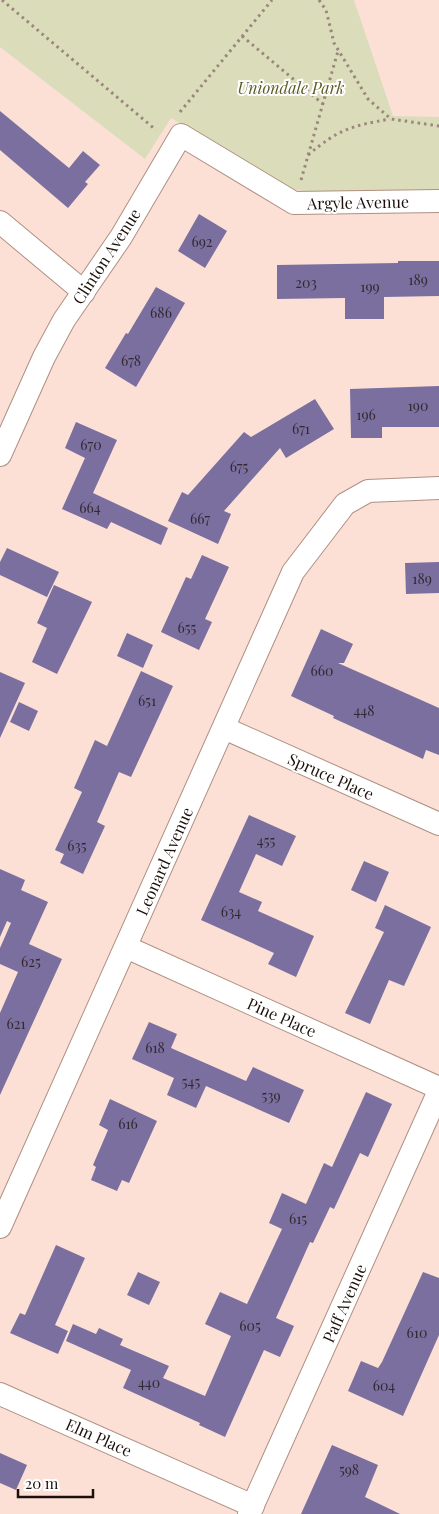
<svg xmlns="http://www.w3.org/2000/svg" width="439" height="1514" viewBox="0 0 439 1514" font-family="'Playfair Display',serif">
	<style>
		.green { fill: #dadcba }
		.building { fill: #7a6f9f }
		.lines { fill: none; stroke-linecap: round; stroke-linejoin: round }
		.street-casing { stroke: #af9083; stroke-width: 24 }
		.path { stroke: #9b867e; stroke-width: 3; stroke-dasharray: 2.5 4; stroke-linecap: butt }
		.street { stroke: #fff; stroke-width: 22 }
		.labels { text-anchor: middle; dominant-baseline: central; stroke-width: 4; stroke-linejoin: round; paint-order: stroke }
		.number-label { font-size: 14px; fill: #342831 }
		.park-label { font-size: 16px; font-style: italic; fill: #5a5c1f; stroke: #fff }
		.street-label { font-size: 16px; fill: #1c100c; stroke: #fff }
	</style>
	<rect width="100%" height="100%" fill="#fce0d5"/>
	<!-- green -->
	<polygon class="green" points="0,0 354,0 393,116 439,117 439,189 309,192 293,189 171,118 145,159 0,47"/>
	<!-- building -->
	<g class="building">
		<polygon points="0,111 69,168 83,151 100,165 85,182 88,184 68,208 0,150"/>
		<polygon points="199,214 227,231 205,268 178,251"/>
		<polygon points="398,261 439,261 439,296 384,297 384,319 345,319 345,298 277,299 277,265 398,263"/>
		<polygon points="156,287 185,303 136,387 105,368 126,333 128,334"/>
		<polygon points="439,386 439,427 382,427 382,438 351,438 350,389"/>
		<polygon points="315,399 334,429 286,458 280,448 224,511 231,514 218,544 168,521 182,492 188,495 244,432 251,437"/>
		<polygon points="76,422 117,440 93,493 168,528 161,545 111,522 107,529 62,509 85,458 65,448"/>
		<polygon points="7,548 59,572 47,597 0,575 0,562"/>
		<polygon points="202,555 229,567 205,619 212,622 199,650 161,632 186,577 191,579"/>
		<polygon points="439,562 439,593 406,594 405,563"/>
		<polygon points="54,585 92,602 57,674 32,662 47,628 37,623"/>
		<polygon points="321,629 353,644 344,663 338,663 439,708 439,755 426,750 423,759 333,718 334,716 291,696"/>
		<polygon points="127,633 153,645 143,668 117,656"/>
		<polygon points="141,671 173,686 131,777 119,772 97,822 105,826 83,874 60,863 64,854 55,850 82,792 74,788 95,740 107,746"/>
		<polygon points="0,672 25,683 0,738"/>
		<polygon points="19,702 38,711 29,731 10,722"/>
		<polygon points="249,815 296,836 282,866 256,854 239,892 262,902 258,911 314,936 296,977 268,964 274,953 201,920"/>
		<polygon points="364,861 389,872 376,902 351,890"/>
		<polygon points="0,869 25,880 21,890 48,902 29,944 62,959 0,1095 0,1013 18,972 0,964 0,948 11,923 7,921 0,937"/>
		<polygon points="385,905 431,927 404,986 389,980 370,1024 345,1013 384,932 375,928"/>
		<polygon points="149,1022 177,1034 171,1048 246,1081 253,1067 304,1090 289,1123 206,1086 196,1108 167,1095 174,1078 132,1059"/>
		<polygon points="366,1092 392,1104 368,1157 360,1153 334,1209 330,1207 313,1243 310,1242 276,1318 294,1326 280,1357 264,1350 225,1437 199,1425 200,1423 123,1388 131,1370 66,1341 73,1324 96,1334 99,1328 123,1339 120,1345 169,1366 163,1378 205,1396 231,1336 205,1324 220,1292 247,1304 282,1229 269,1223 282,1193 306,1204 324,1163 332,1167"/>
		<polygon points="110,1099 157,1121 129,1183 122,1180 117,1191 91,1180 96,1167 93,1165 108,1130 99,1125"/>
		<polygon points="56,1245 85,1258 55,1325 68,1331 58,1354 10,1333 20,1313 25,1315"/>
		<polygon points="138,1272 160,1282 149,1305 127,1295"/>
		<polygon points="423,1272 439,1278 439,1335 403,1416 348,1391 361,1361 378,1368 382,1362"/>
		<polygon points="332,1445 378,1465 365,1497 400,1514 301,1514"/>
		<polygon points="0,1453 27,1465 16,1490 0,1483"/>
	</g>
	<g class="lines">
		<!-- street casing -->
		<g class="street-casing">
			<g id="street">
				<polyline points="0,222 84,292"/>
				<polyline points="0,455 44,357 64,320 121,237 181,135 294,203 439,201"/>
				<polyline points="224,728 439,824"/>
				<polyline points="126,947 439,1088"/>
				<polyline points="0,1227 293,572 345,504 368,491 439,488"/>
				<polyline points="0,1394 253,1506"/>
				<polyline points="249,1514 439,1091"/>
			</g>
		</g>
		<!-- path -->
		<g class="path">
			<polyline points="2,0 156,130"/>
			<polyline points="319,0 326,10 334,43 368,99 391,119 439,126"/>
			<polyline points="242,36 323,104"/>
			<polyline points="180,112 272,0"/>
			<path d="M308,155C339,129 351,126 390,119"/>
			<polyline points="301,180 338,51"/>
		</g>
		<!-- street -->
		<use href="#street" class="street"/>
	</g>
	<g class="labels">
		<!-- number labels -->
		<g class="number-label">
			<text x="202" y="241">692</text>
			<text x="418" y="279">189</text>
			<text x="306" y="282">203</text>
			<text x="370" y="286">199</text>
			<text x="161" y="312">686</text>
			<text x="131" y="360">678</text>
			<text x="418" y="405">190</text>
			<text x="366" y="414">196</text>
			<text x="301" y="428">671</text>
			<text x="91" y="444">670</text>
			<text x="239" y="466">675</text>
			<text x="90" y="507">664</text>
			<text x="200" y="518">667</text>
			<text x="422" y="578">189</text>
			<text x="187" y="627">655</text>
			<text x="322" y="670">660</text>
			<text x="147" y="700">651</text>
			<text x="364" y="710">448</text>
			<text x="266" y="840">455</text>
			<text x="77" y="845">635</text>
			<text x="231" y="911">634</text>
			<text x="31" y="961">625</text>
			<text x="16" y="1023">621</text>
			<text x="155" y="1047">618</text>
			<text x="191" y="1081">545</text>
			<text x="271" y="1095">539</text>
			<text x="128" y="1123">616</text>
			<text x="298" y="1218">615</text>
			<text x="250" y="1325">605</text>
			<text x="417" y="1332">610</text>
			<text x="149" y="1382">440</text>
			<text x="384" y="1385">604</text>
			<text x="349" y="1469">598</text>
		</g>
		<!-- park labels -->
		<g class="park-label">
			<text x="291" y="87">Uniondale Park</text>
		</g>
		<!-- street labels -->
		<g class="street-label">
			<text transform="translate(358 202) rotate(-1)">Argyle Avenue</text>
			<text transform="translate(106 256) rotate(-57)">Clinton Avenue</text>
			<text transform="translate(331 776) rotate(24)">Spruce Place</text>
			<text transform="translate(164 861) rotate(-66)">Leonard Avenue</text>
			<text transform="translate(282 1017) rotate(24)">Pine Place</text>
			<text transform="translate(344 1303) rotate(-66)">Paff Avenue</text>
			<text transform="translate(99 1437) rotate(24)">Elm Place</text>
		</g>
	</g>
	<!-- scale -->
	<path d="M18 1489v8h75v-8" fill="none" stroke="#1c100c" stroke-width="2.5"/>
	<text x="25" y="1489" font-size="15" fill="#1c100c" stroke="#ffffff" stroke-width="4" paint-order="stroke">20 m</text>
</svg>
